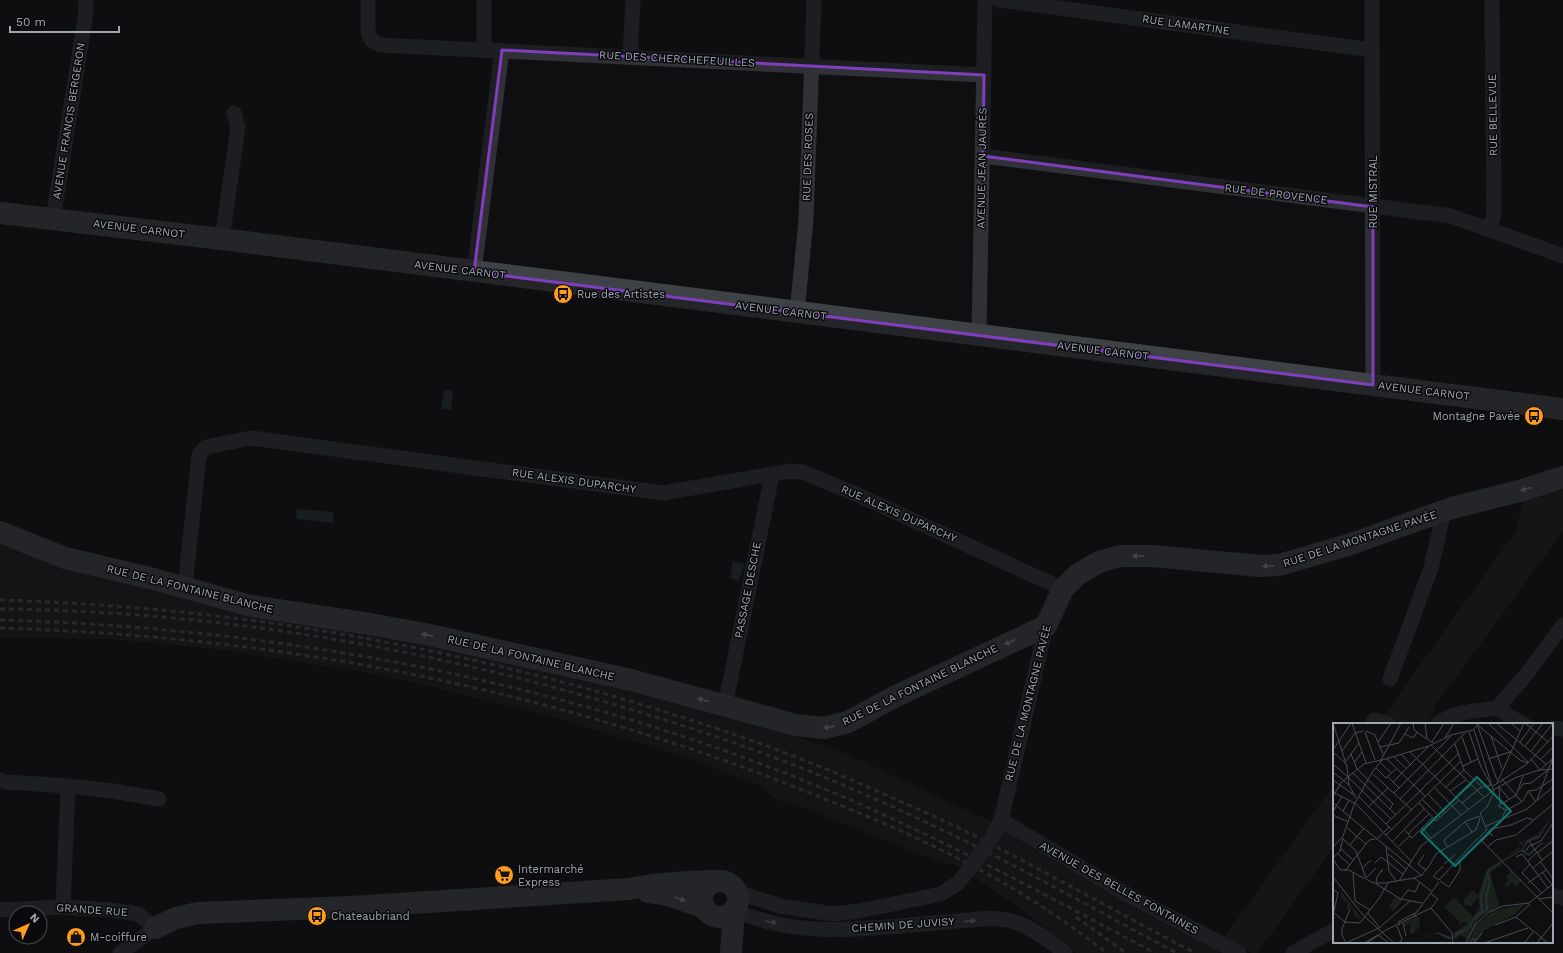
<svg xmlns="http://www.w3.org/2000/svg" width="1563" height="953" viewBox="0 0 1563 953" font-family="'Work Sans',sans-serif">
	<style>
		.built { fill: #1b1b1e }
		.green { fill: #19211a }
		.water { fill: #252f35 }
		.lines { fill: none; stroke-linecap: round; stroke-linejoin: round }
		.street { stroke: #303136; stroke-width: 15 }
		.secondary { stroke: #3e4146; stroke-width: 22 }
		.rail { stroke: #45484d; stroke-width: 3; stroke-dasharray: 5 4; stroke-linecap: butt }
		.street-bridge { stroke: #303136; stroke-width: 15 }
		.oneway { fill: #7d838d }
		.oneway2 { fill: #6d727b }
		.marked { fill: none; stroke: #803ebd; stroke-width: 3; stroke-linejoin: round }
		.labels { text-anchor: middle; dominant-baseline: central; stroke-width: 3; stroke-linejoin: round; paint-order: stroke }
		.street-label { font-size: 11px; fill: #9fa7b3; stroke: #0a0a0c }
		.poi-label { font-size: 11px; fill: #9fa7b3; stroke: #0a0a0c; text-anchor: start }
		.inset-river { fill: none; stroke: #252f35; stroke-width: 2 }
		.inset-road { fill: none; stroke: #494c52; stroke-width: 1 }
		.view { fill: #0f766e; fill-opacity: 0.15; stroke: #0f766e; stroke-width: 2 }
		.inset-edge { fill: none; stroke: #9fa7b3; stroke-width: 2 }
	</style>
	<rect width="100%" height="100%" fill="#0f0f11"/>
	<!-- built -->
	<polygon class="built" points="0,538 344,628 571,675 672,700 801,738 847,754 994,823 1224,953 1076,953 1023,910 952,863 946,865 806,808 777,800 760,786 689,758 543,714 386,676 225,650 109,639 0,638"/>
	<!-- green -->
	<g class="green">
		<polygon points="1563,487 1563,531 1437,703 1428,724 1378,724 1516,531 1524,497"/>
		<polygon points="1334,785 1334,846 1257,953 1252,953 1223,939"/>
	</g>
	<!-- water -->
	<g class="water">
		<polygon points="449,389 453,392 451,410 441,409 444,391"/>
		<polygon points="297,509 333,512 333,523 296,519"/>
		<polygon points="733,561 744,564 739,581 730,578"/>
	</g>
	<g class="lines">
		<!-- street -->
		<g class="street">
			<polyline points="368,0 368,31 371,40 380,45 984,75"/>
			<polyline points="999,0 1372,50"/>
			<polyline points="1372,0 1373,385"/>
			<polyline points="484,49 484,0"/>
			<polyline points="630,56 633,0"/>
			<polyline points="983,156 1451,216 1563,256"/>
			<polyline points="53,219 86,12 86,0"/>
			<polyline points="1489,229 1494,215 1492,0"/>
			<polyline points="222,239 238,127 234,113"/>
			<polyline points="474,272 502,50"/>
			<polyline points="797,313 806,220 814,0"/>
			<polyline points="979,335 985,0"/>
			<polyline points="185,588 199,455 206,447 251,438 663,493 790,471 803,472 858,495 1063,589"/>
			<polyline points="1390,679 1431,568 1444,511"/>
			<polyline points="725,706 772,475"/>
			<polyline points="1497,708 1526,675 1563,625"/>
			<polyline points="1374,720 1388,724"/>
			<path d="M1438,724C1453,711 1478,711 1497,708L1521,723L1524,724"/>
			<polyline points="1552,728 1563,729"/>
			<polyline points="0,780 6,782 68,786 113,791 159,799"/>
			<polyline points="1001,820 1128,895 1239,953"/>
			<polyline points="990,841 1001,820 1046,626"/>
			<polyline points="737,892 780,906 833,914 859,911 941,894 958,883 967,872"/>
			<polyline points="1552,895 1563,898"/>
			<polyline points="63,907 68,786"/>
			<polyline points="0,910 63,907 110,910 138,914 155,928 120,953"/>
			<path d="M734,910C802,941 876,927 947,922C966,921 989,916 1008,920C1030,926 1048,939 1065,953"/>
			<polyline points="1293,953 1334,930"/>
		</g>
		<!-- secondary -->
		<g class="secondary">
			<polyline points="0,213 222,239 1563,409"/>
			<polyline points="0,532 65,558 150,578 251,606 370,624 430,635 631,680 796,725 824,728 848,722 896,696 1046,626 1063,589 1077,575 1099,562 1120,556 1153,556 1260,566 1279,565 1348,545 1452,508 1523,490 1563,477"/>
			<circle cx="720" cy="899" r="18"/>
			<polyline points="648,892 664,894 704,907"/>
			<path d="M155,928L176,918L198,913L351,907L629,889C657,883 686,882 715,881"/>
			<polyline points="731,953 734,910"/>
		</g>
		<!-- rail -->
		<g class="rail">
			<path d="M0,600C203,606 403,637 599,692C678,715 757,740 833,772C881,793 930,813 977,837C1050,874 1122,915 1195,953"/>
			<path d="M0,609C211,611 424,647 626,708C689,727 752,748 814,773C875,798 936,826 995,856C1056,887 1116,921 1177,953"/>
			<path d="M0,620C283,628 564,681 827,790C940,837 1047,896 1155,953"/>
			<path d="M0,628C266,636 515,682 764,775C844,806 925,838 1000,881C1037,902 1073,927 1107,953"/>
			<polyline points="1076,917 1126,953"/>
		</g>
		<!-- street-bridge -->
		<polyline class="street-bridge" points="967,872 990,841"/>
	</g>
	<!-- one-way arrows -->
	<defs><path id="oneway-solid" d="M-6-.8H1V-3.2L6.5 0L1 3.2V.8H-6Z"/></defs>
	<g class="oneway">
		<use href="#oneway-solid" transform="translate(1526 489) rotate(163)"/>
		<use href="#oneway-solid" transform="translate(1138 556) rotate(179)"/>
		<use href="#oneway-solid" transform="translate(1268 566) rotate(178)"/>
		<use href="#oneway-solid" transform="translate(427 635) rotate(-169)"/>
		<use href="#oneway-solid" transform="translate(1010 642) rotate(155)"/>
		<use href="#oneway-solid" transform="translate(703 700) rotate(-165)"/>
		<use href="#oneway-solid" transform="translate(829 727) rotate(172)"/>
		<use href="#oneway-solid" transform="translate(680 899) rotate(18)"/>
	</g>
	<g class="oneway2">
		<use href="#oneway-solid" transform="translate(970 921) rotate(-4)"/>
		<use href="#oneway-solid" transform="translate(771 922) rotate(10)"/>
	</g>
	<!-- marked area -->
	<path d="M0 0H1563V953H0ZM502,50L984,75L983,156L1373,207V385L474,272Z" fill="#0f0f11" fill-opacity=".55" fill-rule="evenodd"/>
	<path class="marked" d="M502,50L984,75L983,156L1373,207V385L474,272Z"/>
	<!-- icons -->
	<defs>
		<g id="bus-disc" transform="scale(1)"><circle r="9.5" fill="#ff9c19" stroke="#0a0a0c"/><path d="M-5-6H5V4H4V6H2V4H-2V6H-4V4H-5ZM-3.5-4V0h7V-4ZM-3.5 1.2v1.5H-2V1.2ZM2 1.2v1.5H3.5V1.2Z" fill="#111"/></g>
		<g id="supermarket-disc" transform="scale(1)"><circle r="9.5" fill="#ff9c19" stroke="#0a0a0c"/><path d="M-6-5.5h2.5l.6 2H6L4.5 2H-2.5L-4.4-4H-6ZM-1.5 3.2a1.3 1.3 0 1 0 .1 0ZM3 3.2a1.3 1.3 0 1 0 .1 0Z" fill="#111"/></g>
		<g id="shop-disc" transform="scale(1)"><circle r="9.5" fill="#ff9c19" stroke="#0a0a0c"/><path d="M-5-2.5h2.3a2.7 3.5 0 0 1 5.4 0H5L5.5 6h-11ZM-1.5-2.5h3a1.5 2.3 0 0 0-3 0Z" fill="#111"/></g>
	</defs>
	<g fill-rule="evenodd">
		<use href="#bus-disc" x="563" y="294"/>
		<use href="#bus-disc" x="1534" y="416"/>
		<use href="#supermarket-disc" x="504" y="875"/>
		<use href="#bus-disc" x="317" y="916"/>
		<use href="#shop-disc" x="76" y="937"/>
	</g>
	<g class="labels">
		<!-- street labels -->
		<g class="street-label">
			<text transform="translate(1186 25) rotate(8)">RUE LAMARTINE</text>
			<text transform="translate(677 59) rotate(3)">RUE DES CHERCHEFEUILLES</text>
			<text transform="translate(1493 115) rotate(-91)">RUE BELLEVUE</text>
			<text transform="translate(69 121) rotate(-81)">AVENUE FRANCIS BERGERON</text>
			<text transform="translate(808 157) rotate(-88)">RUE DES ROSES</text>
			<text transform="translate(982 168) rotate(-89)">AVENUE JEAN JAURÈS</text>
			<text transform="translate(1373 192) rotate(-90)">RUE MISTRAL</text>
			<text transform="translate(1276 194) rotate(7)">RUE DE PROVENCE</text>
			<text transform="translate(139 229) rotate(7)">AVENUE CARNOT</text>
			<text transform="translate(460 270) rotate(7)">AVENUE CARNOT</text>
			<text transform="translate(781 311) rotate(7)">AVENUE CARNOT</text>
			<text transform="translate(1103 351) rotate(7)">AVENUE CARNOT</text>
			<text transform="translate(1424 391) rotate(7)">AVENUE CARNOT</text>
			<text transform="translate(574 481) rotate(8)">RUE ALEXIS DUPARCHY</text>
			<text transform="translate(899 514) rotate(24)">RUE ALEXIS DUPARCHY</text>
			<text transform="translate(1360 539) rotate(-18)">RUE DE LA MONTAGNE PAVÉE</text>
			<text transform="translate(190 589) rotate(14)">RUE DE LA FONTAINE BLANCHE</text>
			<text transform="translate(748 590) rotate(-79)">PASSAGE DESCHE</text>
			<text transform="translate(531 658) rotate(13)">RUE DE LA FONTAINE BLANCHE</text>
			<text transform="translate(920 685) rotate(-26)">RUE DE LA FONTAINE BLANCHE</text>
			<text transform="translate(1028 703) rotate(-76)">RUE DE LA MONTAGNE PAVÉE</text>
			<text transform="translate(1119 888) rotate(29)">AVENUE DES BELLES FONTAINES</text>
			<text transform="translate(92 910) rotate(4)">GRANDE RUE</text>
			<text transform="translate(903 925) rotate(-4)">CHEMIN DE JUVISY</text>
		</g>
		<!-- poi labels -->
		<g class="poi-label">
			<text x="577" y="294">Rue des Artistes</text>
			<text x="1520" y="416" text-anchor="end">Montagne Pavée</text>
			<text x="518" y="869">Intermarché<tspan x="518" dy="13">Express</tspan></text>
			<text x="331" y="916">Chateaubriand</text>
			<text x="90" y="937">M-coiffure</text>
		</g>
	</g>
	<!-- overview -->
	<g transform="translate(1333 723)">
		<rect width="220" height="220" fill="#0f0f11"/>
		<path d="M211,102L204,113L194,116L186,124L188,125L175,133L187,122L185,118L190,119L195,115L204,112ZM167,138L170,141L160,147L157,152L167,183L147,194L135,216L127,212L122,217L120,210L134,201L131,199L124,203L127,199L112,184L121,174L140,194L147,184L145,174L136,186L137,183L131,182V176L140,167L145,173L153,148ZM178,149L188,159L183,164L179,159L174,164L171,161L176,157L173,154ZM8,168L29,196L22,194L19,185L13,186L15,180L8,176ZM62,173L70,177L61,188L56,184ZM192,181L182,191L152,207L142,219V214L135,219L144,202L160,188ZM83,193L87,195L86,204L80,211L77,210V200L72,203L70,200Z" fill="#19211a"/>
		<path d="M220,91L206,115L195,119L190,126L195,131L208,120H214L220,113L215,120L209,121L196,133L188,128L156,147L149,174L150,187L142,195L137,205L119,216H115L103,210L77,220L104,209L120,215L123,209L136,204L140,195L148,187L147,176L155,146L189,126L194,117L205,113Z" fill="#252f35"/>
		<path class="inset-river" d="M140,197L154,186L153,173L157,160L155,152"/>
		<path class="inset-road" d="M0,0L14,44L16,62L23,75M19,0L33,40M80,0L81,7L100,20M92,0L94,15M142,0L187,37L195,40M155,0L196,40M163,0L213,41M178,0L187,8M192,0L215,19M145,4L164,57M141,7L161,69L154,84L147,90L154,107L146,115M33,8L42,12L50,31M32,9L42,37M136,9L148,44L158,62M72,11L80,15L84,9M158,13L169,46M129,14L138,39M112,15L121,0M45,19L58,0M99,19L111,0M187,19L201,0M122,21L131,47M98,22L151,74M192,23L210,0M47,24L66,20L76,4M0,27L18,0M9,28L22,10L30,8M198,28L220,0M0,29L12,40M77,29L135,86M18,31L24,46L60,81L57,86M68,31L78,42M61,34L74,46M54,36L92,73M155,36L177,29M198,36L207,47L220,46M208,36L220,24M48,37L68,0M13,38L26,20M47,39L58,50M21,40L29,29M0,41L15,54L31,41L48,37M130,43L145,36M43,45L53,55L64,45M41,47L49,37L96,23L118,12L140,7L147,0M131,47L149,64M0,49L16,62M20,50L63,92M40,51L79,87M55,54L66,65M169,56L189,79M0,57L21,72M60,59L96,23M164,60L191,0M160,63L194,41L220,13M101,64L128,92M113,64L131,47M166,64L167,81M166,64L176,76M186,67L190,61L198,60L215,47M117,68L133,57M195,68L203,79M0,69L23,81L78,138M61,70L118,13M95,71L112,89M0,73L8,60L15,54L58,96M26,74L59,107M123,74L138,62M67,76L132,10M89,76L107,94M204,77L219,37M0,80L17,94M22,80L41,46M86,80L103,98L126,77M129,80L147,65L158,62M36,83L55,65M174,87L165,83L183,72L190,53M10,88L16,77M0,89L9,73M0,92L15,99M17,94L88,152M132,99L139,109M168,99L172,88L190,78L195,68L203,67L220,56M53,101L126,30M153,103L194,86L220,64M14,105L33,121M89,105L98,115M71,106L79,115L99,95M154,110L158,106L178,102L194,95L200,97M75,111L96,91M53,112L128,38M9,115L23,128L33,155M44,116L56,104M147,116L220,190M60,118L91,86M149,118L157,110L160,113M196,118L209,137M17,122L31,105M66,123L77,113M0,124L10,113L22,79M53,124L56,148L63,158M115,124L111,119L112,116L133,98L147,93M154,124L163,117L183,112L220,81M7,125L20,137M193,128L196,123L208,118L220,100M204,130L220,118M5,131L17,142M55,131L73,146M91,132L85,141L93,147M183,134L189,131L215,165M0,135L7,128L10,115M0,136L7,147H16L32,156M195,138L204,129M207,138L220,156M42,140L48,134L70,151M111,141L122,132M197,141L189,150L209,170M96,143L103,131L143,107L147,95M29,145L38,137M200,145L220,128M12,148L36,117L42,116M20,150L22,178L37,187M210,150L219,162M0,154L30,192L61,220M33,155L43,145M81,155L98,168M33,156L40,160H52L81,155L89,152L96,143M106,157L145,115M106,157L100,153L110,143M66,158L88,123L162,66L184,54L207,47L220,35M107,158L116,164L127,147V137M43,160L44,154L49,147H50L48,149M195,160L213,147M43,161L68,176L89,180M0,166L5,170L1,188M68,176L75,167L82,169L87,159M206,176L220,174M98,185L119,210L120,220M0,189L12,199L27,200L47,174L55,160M35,190L47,205M80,194L106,159M183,194L215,220M183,194L197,181M70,200L73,213M67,202L65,199L82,190M162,202L183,194M64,203L69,216L67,219M13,220L46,205L77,178M13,220L9,212V206L17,186M31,220L45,212L56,220M34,220L53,207L98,185L105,176L97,170M133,220L143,201L156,189L170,183L196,180L220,161M136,220L141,215V220M141,220L149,210M151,220L195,205M191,220L200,209M204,220L220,200"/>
		<path class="view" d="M144,54L178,88L122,143L88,109Z"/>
		<rect width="220" height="220" class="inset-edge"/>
	</g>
	<!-- north arrow -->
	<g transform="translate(28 925) rotate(45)"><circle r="19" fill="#0a0a0c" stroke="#46494f"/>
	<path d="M0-3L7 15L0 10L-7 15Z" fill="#ff9c19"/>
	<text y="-6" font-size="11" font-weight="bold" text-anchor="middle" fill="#9fa7b3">N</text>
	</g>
	<!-- scale -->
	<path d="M10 26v6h109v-6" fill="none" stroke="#9fa7b3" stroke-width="2"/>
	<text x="16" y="26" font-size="12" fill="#9fa7b3" stroke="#0a0a0c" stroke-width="3" paint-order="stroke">50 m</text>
</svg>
